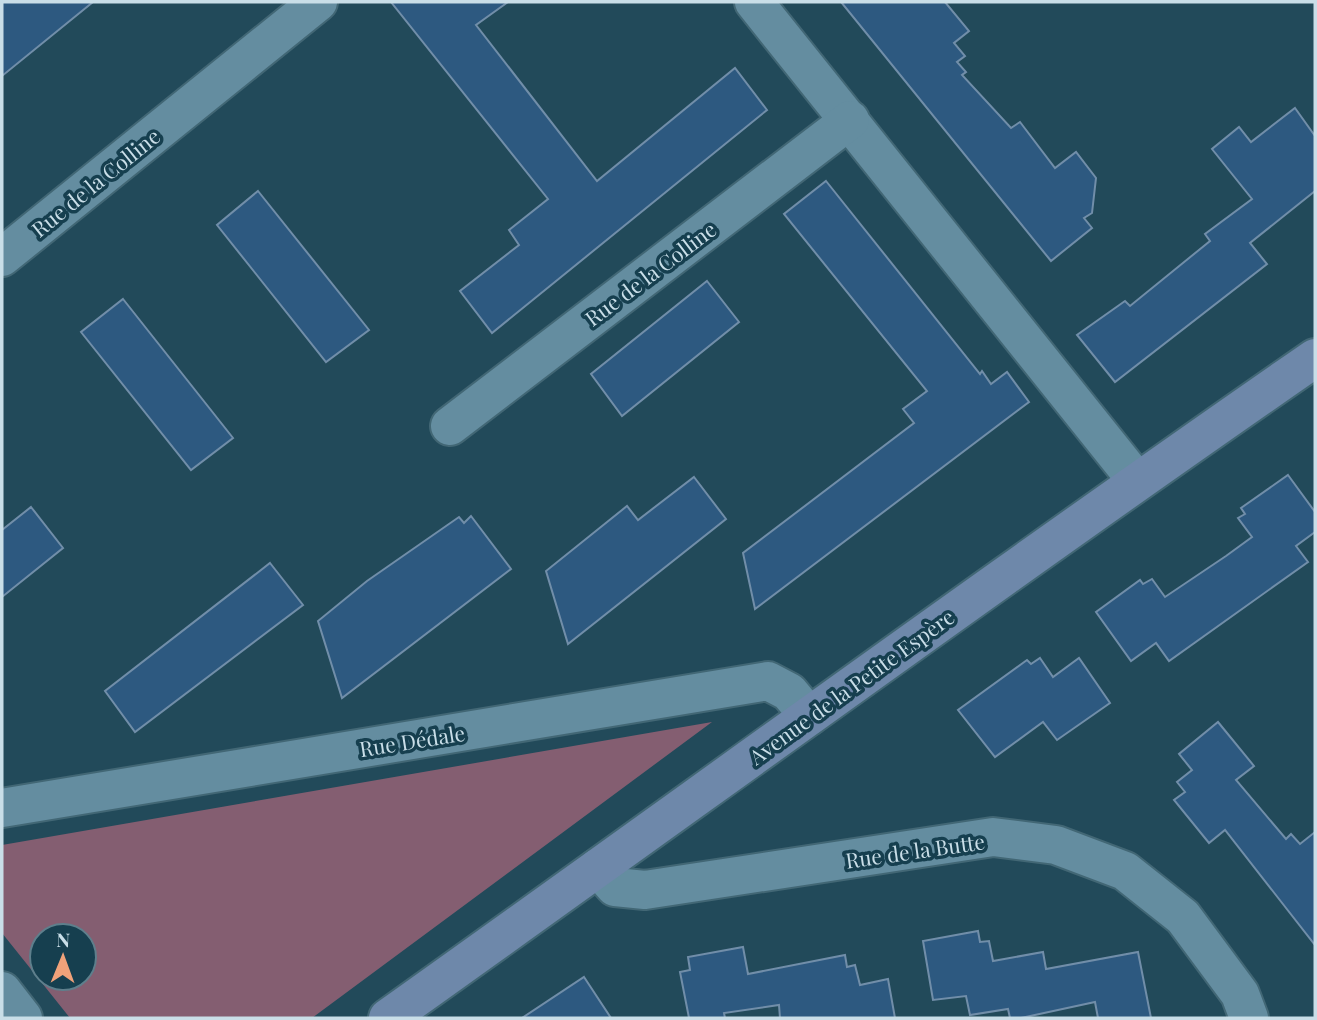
<svg xmlns="http://www.w3.org/2000/svg" width="1317" height="1020" viewBox="0 0 1317 1020" font-family="'Playfair Display',serif">
	<style>
		.green { fill: #845e71; fill-rule: evenodd }
		.building { fill: #2d5980; stroke: #718ea9; stroke-width: 2 }
		.lines { fill: none; stroke-linecap: round; stroke-linejoin: round }
		.street-casing { stroke: #426775; stroke-width: 42 }
		.secondary-casing { stroke: #426775; stroke-width: 42 }
		.street { stroke: #648da0; stroke-width: 38 }
		.secondary { stroke: #6e88aa; stroke-width: 38 }
		.labels { text-anchor: middle; dominant-baseline: central; stroke-width: 7; stroke-linejoin: round; paint-order: stroke }
		.street-label { font-size: 21px; fill: #c9dee8; stroke: #163f4f }
	</style>
	<rect width="100%" height="100%" fill="#224a5a"/>
	<!-- green -->
	<path class="green" d="M712,722L312,1018H70L2,933V845ZM42,936H84V978H42Z"/>
	<!-- building -->
	<g class="building">
		<polygon points="2,2 93,2 2,76"/>
		<polygon points="391,2 508,2 476,25 597,181 735,68 767,110 492,333 460,291 519,245 509,230 548,199"/>
		<polygon points="841,2 945,2 969,31 954,43 965,56 957,62 966,72 962,75 1011,128 1020,122 1055,168 1076,152 1096,178 1092,213 1084,218 1092,228 1051,261"/>
		<polygon points="1295,108 1315,136 1315,191 1250,243 1267,264 1115,382 1077,335 1125,301 1130,306 1210,241 1205,234 1252,199 1212,149 1239,127 1251,142"/>
		<polygon points="826,181 980,374 982,371 991,384 1007,372 1029,402 755,609 743,553 914,423 903,409 927,391 784,214"/>
		<polygon points="258,191 369,330 326,362 217,225"/>
		<polygon points="707,281 739,322 622,416 591,374"/>
		<polygon points="123,299 233,438 191,470 81,332"/>
		<polygon points="1288,475 1315,512 1315,532 1296,546 1308,562 1169,661 1156,643 1131,661 1096,612 1140,580 1143,584 1152,579 1165,597 1226,556 1252,537 1238,518 1245,514 1241,508"/>
		<polygon points="694,477 726,519 568,644 546,571 627,506 638,520"/>
		<polygon points="31,507 63,548 2,597 2,530"/>
		<polygon points="471,516 511,569 342,698 318,621 367,581 459,517 464,523"/>
		<polygon points="270,563 303,605 135,732 105,691"/>
		<polygon points="1040,658 1053,677 1079,658 1110,703 1057,740 1043,722 995,757 958,710 1027,660 1031,664"/>
		<polygon points="1218,722 1254,766 1236,780 1286,839 1291,834 1300,844 1315,832 1315,945 1225,830 1209,843 1174,800 1185,792 1177,782 1192,770 1179,754"/>
		<polygon points="978,931 980,942 989,941 993,961 1043,952 1046,969 1138,952 1151,1018 1098,1018 1095,1002 1021,1018 1010,1018 1008,1009 970,1015 966,996 933,1000 923,941"/>
		<polygon points="743,947 748,974 845,955 847,967 855,965 860,985 888,979 895,1018 780,1018 779,1005 724,1013 725,1018 689,1018 680,972 690,970 688,957"/>
		<polygon points="584,977 611,1018 522,1018"/>
	</g>
	<g class="lines">
		<!-- street casing -->
		<g class="street-casing">
			<g id="street">
				<polyline points="754,2 1137,481"/>
				<polyline points="2,257 318,2"/>
				<polyline points="450,426 850,120"/>
				<polyline points="2,808 768,681 789,692 809,716"/>
				<polyline points="598,868 615,887 645,890 993,837 1056,845 1125,871 1183,917 1240,994 1249,1018"/>
				<polyline points="2,991 23,1018"/>
			</g>
		</g>
		<!-- secondary casing -->
		<g class="secondary-casing">
			<path id="secondary" d="M388,1018C697,798 1003,574 1315,358"/>
		</g>
		<!-- street -->
		<use href="#street" class="street"/>
		<!-- secondary -->
		<use href="#secondary" class="secondary"/>
	</g>
	<g class="labels">
		<!-- street labels -->
		<g class="street-label">
			<text transform="translate(95 182) rotate(-39)">Rue de la Colline</text>
			<text transform="translate(650 273) rotate(-37)">Rue de la Colline</text>
			<text transform="translate(851 686) rotate(-36)">Avenue de la Petite Espère</text>
			<text transform="translate(412 740) rotate(-9)">Rue Dédale</text>
			<text transform="translate(915 850) rotate(-8)">Rue de la Butte</text>
		</g>
	</g>
	<!-- border -->
	<rect width="1317" height="1020" fill="none" stroke="#c9dee8" stroke-width="7"/>
	<!-- north arrow -->
	<g transform="translate(63 957) rotate(1)"><circle r="33" fill="#163f4f" stroke="#5e7f8c" stroke-width="2"/>
	<path d="M0-5L12 26L0 18L-12 26Z" fill="#f0a27a"/>
	<text y="-10" font-size="19" font-weight="bold" text-anchor="middle" fill="#c9dee8">N</text>
	</g>
</svg>
